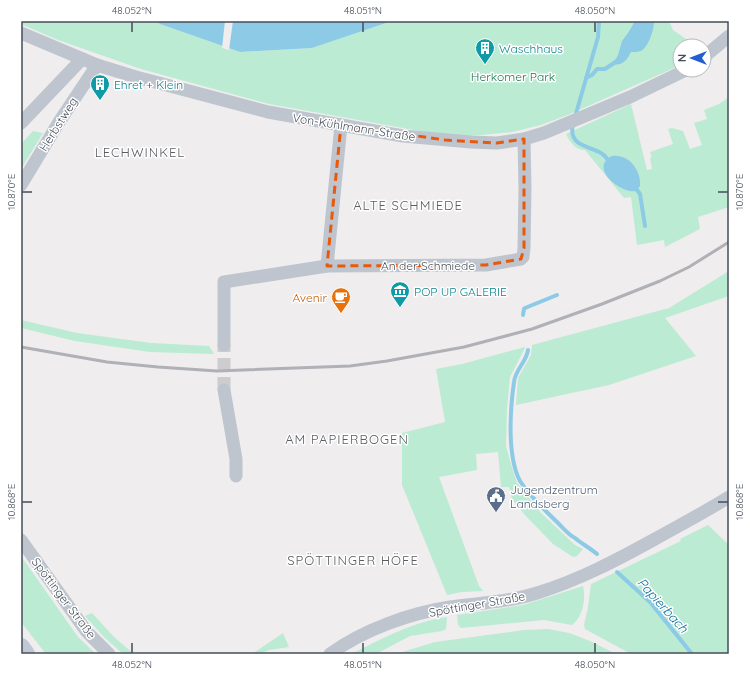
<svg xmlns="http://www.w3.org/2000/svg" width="750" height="675" viewBox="0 0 750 675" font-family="Quicksand,sans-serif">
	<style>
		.green { fill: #bcebd3 }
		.water { fill: #8ccae6 }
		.pier { fill: #efeded }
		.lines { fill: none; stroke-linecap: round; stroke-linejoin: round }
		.stream { stroke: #8ccae6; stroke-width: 4 }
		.street-tunnel { stroke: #cdcdcf; stroke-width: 13; stroke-dasharray: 13 6; stroke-linecap: butt }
		.street { stroke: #bec5ce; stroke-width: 13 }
		.secondary { stroke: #c0c8d5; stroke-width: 18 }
		.rail { stroke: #afb1b7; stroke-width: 3 }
		.marked { fill: none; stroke: #e8590c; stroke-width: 3; stroke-dasharray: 8 5; stroke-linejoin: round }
		.ticks { fill: none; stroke: #464e59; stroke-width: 1.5 }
		.labels { text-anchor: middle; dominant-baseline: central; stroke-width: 3; stroke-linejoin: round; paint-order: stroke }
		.culture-label { font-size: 12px; fill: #0d838f; stroke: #fff; text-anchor: start }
		.park-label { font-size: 12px; fill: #1c7551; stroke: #fff }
		.street-label { font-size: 12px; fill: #464e59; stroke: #fff }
		.food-label { font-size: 12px; fill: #c56008; stroke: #fff; text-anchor: end }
		.service-label { font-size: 12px; fill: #4e5e75; stroke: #fff; text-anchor: start }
		.neighbourhood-label { font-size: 13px; letter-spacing: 1px; fill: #5a5c61; stroke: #fff }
		.water-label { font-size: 13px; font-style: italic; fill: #14739e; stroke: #fff }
		.neatline { fill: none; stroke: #464e59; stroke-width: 1.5 }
		.ticks-label { font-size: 10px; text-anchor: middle; fill: #464e59 }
	</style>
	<rect width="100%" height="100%" fill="#efeded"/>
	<!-- green -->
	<g class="green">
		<polygon points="21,21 154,21 160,24 240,52 312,48 392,21 669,21 673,30 696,46 680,46 680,64 674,68 570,114 541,125 512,132 470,136 442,135 269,104 141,69 58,40 21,24"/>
		<path d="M729,97V207L698,217L700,229L665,247L664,240L637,245L631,197L624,198L585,150C575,150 570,142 566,134L631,104L647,170L652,169L650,158L652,157L650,152L673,144L668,129L672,128L683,131L690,149L702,145L694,123L707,119L704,110L719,104Z"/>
		<polygon points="33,131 43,133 21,169 21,144"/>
		<polygon points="729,271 729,296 665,318 696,356 609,385 516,405 518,378 531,355 532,345 669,308"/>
		<polygon points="21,320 77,333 151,343 209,346 214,354 150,352 75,341 21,328"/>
		<polygon points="525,347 524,350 510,377 507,408 506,446 513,471 517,483 541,513 575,545 583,549 577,556 573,557 553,544 524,514 512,499 509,487 501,487 498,452 476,454 477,470 439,477 479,586 483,591 462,592 447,595 402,485 402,433 445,422 436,369 462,364"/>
		<polygon points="708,525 729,545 729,654 631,654 585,629 584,625 588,607 591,584 681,541 680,539"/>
		<polygon points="21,556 78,637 96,654 46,654 21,622"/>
		<path d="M583,586C586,599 583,617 572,625L544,620L461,628L458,625L457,615L523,605Z"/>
		<polygon points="92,613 114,637 134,654 123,654 104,637 85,616"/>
		<path d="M447,617L446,629L442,631L410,636L376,654H351C382,639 412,622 447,617Z"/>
		<polygon points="548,629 569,633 590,641 616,654 396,654 435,642 524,630"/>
		<polygon points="283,633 289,647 269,650 259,654 252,654"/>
	</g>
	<!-- water -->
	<g class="water">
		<polygon points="154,21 392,21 312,48 240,52 160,24"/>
		<path d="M635,21H654C654,30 649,46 641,51C638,52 634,52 631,52C627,60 623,66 613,64L618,55L622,41L628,33Z"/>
		<path d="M612,156C629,154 641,170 640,186L636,191C621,194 588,168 612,156Z"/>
	</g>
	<!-- pier -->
	<polygon class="pier" points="225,21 233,21 229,50 222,48"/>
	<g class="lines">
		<!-- stream -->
		<g class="stream">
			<polyline points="586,78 592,75 597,69 605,69 617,61"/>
			<polyline points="575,117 598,37 599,21"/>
			<path d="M573,124C568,145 586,145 601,153C605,155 607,159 610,162"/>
			<polyline points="635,187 640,194 645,226"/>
			<polyline points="523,315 524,309 525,308 557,295"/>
			<path d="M528,350C527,361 515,370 514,382C510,410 507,457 520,481C530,497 546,511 559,524C564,529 569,535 575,538C582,544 590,548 597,554"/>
			<polyline points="617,572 650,602 692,654"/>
		</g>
		<!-- street-tunnel -->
		<polyline class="street-tunnel" points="224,390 224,345"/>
		<!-- street -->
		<g class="street">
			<polyline points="21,33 97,65 136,77 268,112 403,136 471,142 497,143 524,139 544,133 630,97 686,70"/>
			<polyline points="704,57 729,36"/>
			<polyline points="21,123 82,59"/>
			<polyline points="21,185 59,122 97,65"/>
			<polyline points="327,266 341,125"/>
			<polyline points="224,345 224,282 327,266 486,265 521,259 523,257 524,248 525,189 524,139"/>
			<polyline points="224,390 236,459 236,476"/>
			<polyline points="21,540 87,632 109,654"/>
			<path d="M330,654C363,630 410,613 450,607C479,603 509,602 537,593C579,580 617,560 655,539C680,525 705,512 729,497"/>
		</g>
		<!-- secondary -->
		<polyline class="secondary" points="21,647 26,654"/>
		<!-- rail -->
		<polyline class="rail" points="21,347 107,362 158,367 217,371 350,366 387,361 464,347 532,329 602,304 660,281 689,267 729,242"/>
	</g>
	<!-- marked area -->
	<path class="marked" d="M341,125L445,140L497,143L524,139V248L521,259L486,265L327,266Z"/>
	<!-- ticks -->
	<path class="ticks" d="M132,22V32M363,22V32M595,22V32M22,192H32M718,192H728M22,502H32M718,502H728M132,643V653M363,643V653M595,643V653"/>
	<!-- icons -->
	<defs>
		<g id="building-pin" transform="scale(1)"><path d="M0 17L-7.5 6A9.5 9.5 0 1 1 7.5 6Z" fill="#0f9aa8" stroke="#fff"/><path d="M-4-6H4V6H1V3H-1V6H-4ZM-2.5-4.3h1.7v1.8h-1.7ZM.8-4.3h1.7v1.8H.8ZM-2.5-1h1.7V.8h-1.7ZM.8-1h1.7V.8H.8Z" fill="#fff"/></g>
		<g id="museum-pin" transform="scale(1)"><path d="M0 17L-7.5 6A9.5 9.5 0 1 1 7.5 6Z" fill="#0f9aa8" stroke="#fff"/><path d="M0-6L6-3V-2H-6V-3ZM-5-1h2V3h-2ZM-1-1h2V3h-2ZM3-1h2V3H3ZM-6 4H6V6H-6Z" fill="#fff"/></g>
		<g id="cafe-pin" transform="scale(1)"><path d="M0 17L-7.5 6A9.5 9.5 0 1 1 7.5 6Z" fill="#e8710a" stroke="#fff"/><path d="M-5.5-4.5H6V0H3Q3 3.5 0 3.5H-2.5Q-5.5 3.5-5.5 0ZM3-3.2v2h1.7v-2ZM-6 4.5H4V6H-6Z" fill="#fff"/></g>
		<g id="civic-pin" transform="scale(1)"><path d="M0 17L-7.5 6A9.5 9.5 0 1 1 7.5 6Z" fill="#5c6f8a" stroke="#fff"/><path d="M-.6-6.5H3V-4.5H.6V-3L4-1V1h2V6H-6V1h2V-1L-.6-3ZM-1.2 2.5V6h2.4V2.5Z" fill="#fff"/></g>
	</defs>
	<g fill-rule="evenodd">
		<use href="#building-pin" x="485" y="48"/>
		<use href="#building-pin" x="100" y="84"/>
		<use href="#museum-pin" x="400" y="291"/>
		<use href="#cafe-pin" x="341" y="297"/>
		<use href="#civic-pin" x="496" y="496"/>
	</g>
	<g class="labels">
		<!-- culture labels -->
		<g class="culture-label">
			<text x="499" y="48">Waschhaus</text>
			<text x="114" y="84">Ehret + Klein</text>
			<text x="414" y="291">POP UP GALERIE</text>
		</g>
		<!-- park labels -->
		<g class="park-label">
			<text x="513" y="76">Herkomer Park</text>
		</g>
		<!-- street labels -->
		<g class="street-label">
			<text transform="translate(58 124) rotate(-58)">Herbstweg</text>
			<text transform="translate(354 127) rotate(9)">Von-Kühlmann-Straße</text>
			<text x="428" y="265">An der Schmiede</text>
			<text transform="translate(64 598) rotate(53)">Spöttinger Straße</text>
			<text transform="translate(477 604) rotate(-10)">Spöttinger Straße</text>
		</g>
		<!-- food labels -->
		<g class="food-label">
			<text x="327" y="297">Avenir</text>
		</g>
		<!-- service labels -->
		<g class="service-label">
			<text x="510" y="489">Jugendzentrum<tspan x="510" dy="14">Landsberg</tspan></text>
		</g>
		<!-- neighbourhood labels -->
		<g class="neighbourhood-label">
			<text x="140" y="152">LECHWINKEL</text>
			<text x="408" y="205">ALTE SCHMIEDE</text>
			<text x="347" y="439">AM PAPIERBOGEN</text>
			<text x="353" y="560">SPÖTTINGER HÖFE</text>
		</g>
		<!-- water labels -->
		<g class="water-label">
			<text transform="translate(663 605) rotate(48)">Papierbach</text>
		</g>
	</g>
	<!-- border -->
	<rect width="750" height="675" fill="none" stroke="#ffffff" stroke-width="44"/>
	<!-- north arrow -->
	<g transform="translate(692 58) rotate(270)"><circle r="19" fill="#ffffff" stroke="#b5b8bd"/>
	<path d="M0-3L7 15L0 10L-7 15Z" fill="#235ed3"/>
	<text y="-6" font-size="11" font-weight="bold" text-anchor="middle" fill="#464e59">N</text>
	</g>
	<rect x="22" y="22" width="706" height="631" class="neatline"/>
	<g class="ticks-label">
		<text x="132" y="14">48.052°N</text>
		<text x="363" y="14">48.051°N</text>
		<text x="595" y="14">48.050°N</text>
		<text transform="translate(739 192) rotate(-90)" y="4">10.870°E</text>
		<text transform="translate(11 192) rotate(-90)" y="4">10.870°E</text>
		<text transform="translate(739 502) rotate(-90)" y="4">10.868°E</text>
		<text transform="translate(11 502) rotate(-90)" y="4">10.868°E</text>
		<text x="132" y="668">48.052°N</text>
		<text x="363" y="668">48.051°N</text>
		<text x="595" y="668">48.050°N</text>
	</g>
</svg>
